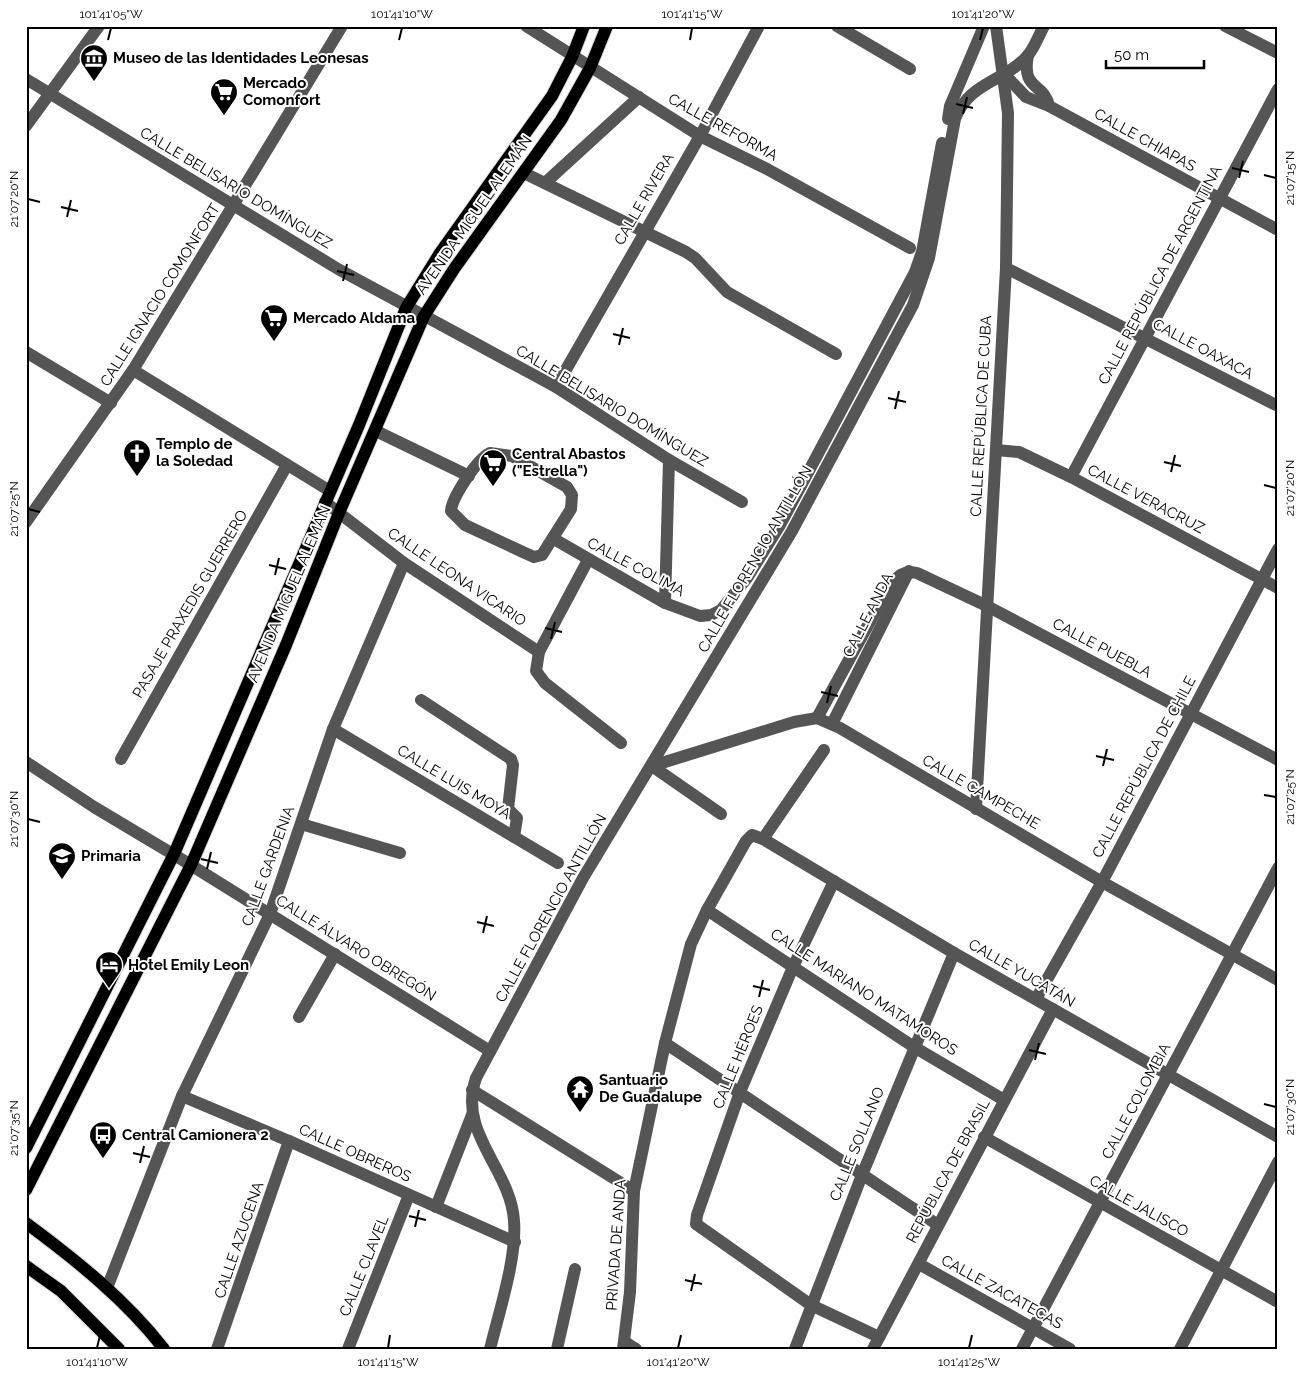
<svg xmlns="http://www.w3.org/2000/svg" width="1304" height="1375" viewBox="0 0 1304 1375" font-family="Raleway,sans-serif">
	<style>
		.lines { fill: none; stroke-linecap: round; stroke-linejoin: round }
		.major-casing { stroke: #dbdbdb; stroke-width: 14 }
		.minor { stroke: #555; stroke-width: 12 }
		.major { stroke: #000; stroke-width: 12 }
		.ticks { fill: none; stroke: #000; stroke-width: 2 }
		.labels { text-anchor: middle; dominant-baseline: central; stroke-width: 4; stroke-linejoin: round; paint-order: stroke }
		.poi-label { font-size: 15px; font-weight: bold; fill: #000; stroke: #fff; text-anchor: start }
		.street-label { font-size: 15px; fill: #000; stroke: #fff }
		.neatline { fill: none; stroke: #000; stroke-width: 2 }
		.ticks-label { font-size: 12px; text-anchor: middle; fill: #000 }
	</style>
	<rect width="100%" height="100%" fill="#fff"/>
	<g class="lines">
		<!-- major casing -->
		<g class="major-casing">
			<g id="major">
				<polyline points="26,1148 174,854 359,425 406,308 440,253 552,96 572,57 584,26"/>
				<polyline points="26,1190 191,865 286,645 339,513 424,316 454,269 561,120 590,68 607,26"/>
				<path d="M26,1223C76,1260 126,1300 164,1349"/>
				<polyline points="26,1266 61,1291 119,1349"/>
			</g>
		</g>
		<!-- minor -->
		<g class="minor">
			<polyline points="526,26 700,136 767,169 910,248"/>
			<polyline points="837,26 910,69"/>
			<polyline points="1225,26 1278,53"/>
			<path d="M1028,55C1021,91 1044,82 1049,106"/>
			<polyline points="1004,74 1026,97 1049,106 1278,230"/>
			<polyline points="26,79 338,269 556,387 669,460 742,502"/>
			<polyline points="948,119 950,106 984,26"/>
			<polyline points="26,126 99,26"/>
			<polyline points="524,173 686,252 695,258 727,292 836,354"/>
			<polyline points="545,183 639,97"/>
			<polyline points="1006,268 1278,406"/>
			<polyline points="26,352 111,403"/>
			<polyline points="133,370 330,491"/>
			<polyline points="556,387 700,136 759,26"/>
			<polyline points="376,431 469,476"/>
			<polyline points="996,450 1019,452 1071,477 1278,588"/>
			<path d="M490,453L512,456L567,487L572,495L571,509L542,555L534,557L525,553L465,525L451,511C452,497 478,458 490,453Z"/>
			<polyline points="1071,477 1278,89"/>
			<polyline points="325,502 404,563 539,652"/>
			<polyline points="26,522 133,370 342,26"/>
			<polyline points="554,539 665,603 700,616 711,615 721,610 747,578 780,525 915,272 922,252 942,143"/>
			<polyline points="588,560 539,652 536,671 545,683 621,743"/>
			<polyline points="665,603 669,460"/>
			<polyline points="421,700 511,759 513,765 508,809 517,818 514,837"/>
			<path d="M817,718L889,587C898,576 903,570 917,573L987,606L1278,760"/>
			<polyline points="832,724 909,571"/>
			<polyline points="333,729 558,863"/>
			<polyline points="121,759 287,465"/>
			<polyline points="26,762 94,807 181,859 490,1051"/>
			<polyline points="652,766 794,722 817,718 840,728 1102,882 1278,980"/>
			<polyline points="652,766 721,814"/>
			<polyline points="976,809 1006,268 1008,113 996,26"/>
			<polyline points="301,824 400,853"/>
			<polyline points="763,839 824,750"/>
			<polyline points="834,881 793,967 740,1092 697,1215 696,1224 811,1305 879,1337"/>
			<polyline points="707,910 914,1047 1004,1100"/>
			<polyline points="1036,999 1102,882 1278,549"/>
			<polyline points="299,1017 335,954"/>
			<polyline points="665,1043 938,1225"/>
			<polyline points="472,1090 634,1191"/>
			<polyline points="182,1096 289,1141 515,1242"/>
			<polyline points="984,1137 1278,1302"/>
			<polyline points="436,1207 472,1115"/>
			<polyline points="919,1264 1070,1349"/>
			<polyline points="107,1288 182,1096 270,914 333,729 404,563"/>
			<polyline points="625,1342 636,1349"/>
			<polyline points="217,1349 289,1141"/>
			<polyline points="348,1349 409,1195"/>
			<path d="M490,1349C499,1312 517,1258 514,1221C511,1169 457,1133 476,1078L583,878L792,531L913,305L929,258L955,119C969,81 1006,82 1029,54C1035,46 1039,35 1044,26"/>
			<polyline points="557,1349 575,1269"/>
			<polyline points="623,1349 630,1292 634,1191 665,1043 691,944 707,910 746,841 752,835 763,839 954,953 1278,1137"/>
			<polyline points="795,1349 862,1175 954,953"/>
			<polyline points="873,1349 1053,1009"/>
			<polyline points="1022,1349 1278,868"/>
			<polyline points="1180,1349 1278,1162"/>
		</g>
		<!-- major -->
		<use href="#major" class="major"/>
	</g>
	<!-- ticks -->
	<path class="ticks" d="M108,40L111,28M399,40L402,28M690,40L692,28M980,40L983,28M956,104L973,108M963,114L967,97M1232,168L1249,172M1264,175L1276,178M1239,178L1243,161M28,199L40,202M61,207L78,211M67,217L71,200M337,271L354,275M343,281L347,264M613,334L630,338M619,345L623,328M888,398L906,402M895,409L899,391M1164,462L1181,466M1171,472L1175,455M1264,485L1276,488M28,509L40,512M269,565L286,569M275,575L279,558M545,628L562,632M551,639L555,622M821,692L838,696M827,703L831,686M1096,756L1114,760M1103,766L1107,749M1264,795L1276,797M28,819L40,822M201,859L218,863M207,869L211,852M477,922L494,926M483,933L487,916M753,986L770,990M759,997L763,980M1029,1050L1046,1054M1035,1060L1039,1043M1264,1104L1276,1107M28,1128L40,1131M133,1153L150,1157M140,1163L144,1146M409,1216L426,1220M415,1227L419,1210M685,1280L702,1284M691,1291L695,1274M97,1348L100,1335M388,1348L390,1335M678,1348L681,1335M969,1348L972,1335"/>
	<!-- icons -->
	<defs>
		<g id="museum-pin" transform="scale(1.4375)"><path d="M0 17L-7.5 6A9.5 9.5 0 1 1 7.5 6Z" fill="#000" stroke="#fff"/><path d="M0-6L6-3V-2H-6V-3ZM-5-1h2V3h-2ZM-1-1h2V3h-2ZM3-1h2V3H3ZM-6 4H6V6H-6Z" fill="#fff"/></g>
		<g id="supermarket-pin" transform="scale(1.4375)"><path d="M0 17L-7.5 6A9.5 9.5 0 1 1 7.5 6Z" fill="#000" stroke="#fff"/><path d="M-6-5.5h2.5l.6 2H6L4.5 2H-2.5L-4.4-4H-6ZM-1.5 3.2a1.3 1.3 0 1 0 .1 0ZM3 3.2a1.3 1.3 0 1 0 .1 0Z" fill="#fff"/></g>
		<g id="church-pin" transform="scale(1.4375)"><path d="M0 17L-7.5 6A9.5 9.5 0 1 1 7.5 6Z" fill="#000" stroke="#fff"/><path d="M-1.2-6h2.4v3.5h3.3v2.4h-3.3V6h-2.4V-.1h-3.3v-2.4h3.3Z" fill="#fff"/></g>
		<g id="school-pin" transform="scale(1.4375)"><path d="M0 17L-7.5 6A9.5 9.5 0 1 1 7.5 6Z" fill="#000" stroke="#fff"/><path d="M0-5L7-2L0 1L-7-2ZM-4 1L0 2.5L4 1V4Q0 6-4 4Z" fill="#fff"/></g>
		<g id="hotel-pin" transform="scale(1.4375)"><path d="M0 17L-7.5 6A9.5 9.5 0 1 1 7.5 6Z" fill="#000" stroke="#fff"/><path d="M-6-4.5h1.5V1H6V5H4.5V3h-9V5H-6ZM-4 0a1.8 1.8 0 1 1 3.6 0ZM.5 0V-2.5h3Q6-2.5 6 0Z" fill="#fff"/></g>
		<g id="temple-pin" transform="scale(1.4375)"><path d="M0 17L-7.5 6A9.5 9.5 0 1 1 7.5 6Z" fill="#000" stroke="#fff"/><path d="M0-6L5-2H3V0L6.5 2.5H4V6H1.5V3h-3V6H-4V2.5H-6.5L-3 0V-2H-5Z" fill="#fff"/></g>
		<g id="bus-pin" transform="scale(1.4375)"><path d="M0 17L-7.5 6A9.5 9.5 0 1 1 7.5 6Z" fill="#000" stroke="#fff"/><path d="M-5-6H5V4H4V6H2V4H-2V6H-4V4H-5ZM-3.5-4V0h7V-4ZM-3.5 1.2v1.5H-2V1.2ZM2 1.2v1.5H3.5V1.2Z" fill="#fff"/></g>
	</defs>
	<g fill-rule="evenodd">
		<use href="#museum-pin" x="94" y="58"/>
		<use href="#supermarket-pin" x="224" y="92"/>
		<use href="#supermarket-pin" x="274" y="318"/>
		<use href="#church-pin" x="137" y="453"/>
		<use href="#supermarket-pin" x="493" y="463"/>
		<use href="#school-pin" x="62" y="856"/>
		<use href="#hotel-pin" x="109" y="965"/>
		<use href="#temple-pin" x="580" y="1089"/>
		<use href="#bus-pin" x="103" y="1135"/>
	</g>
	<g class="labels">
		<!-- poi labels -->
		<g class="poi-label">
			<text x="113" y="58">Museo de las Identidades Leonesas</text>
			<text x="243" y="83">Mercado<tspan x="243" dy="17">Comonfort</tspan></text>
			<text x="293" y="318">Mercado Aldama</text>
			<text x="156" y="444">Templo de<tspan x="156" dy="17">la Soledad</tspan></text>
			<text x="512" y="454">Central Abastos<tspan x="512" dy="17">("Estrella")</tspan></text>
			<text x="81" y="856">Primaria</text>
			<text x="128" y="965">Hotel Emily Leon</text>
			<text x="599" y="1080">Santuario<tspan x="599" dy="17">De Guadalupe</tspan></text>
			<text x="122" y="1135">Central Camionera 2</text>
		</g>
		<!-- street labels -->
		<g class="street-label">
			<text transform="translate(723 127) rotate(29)">CALLE REFORMA</text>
			<text transform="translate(1145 140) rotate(29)">CALLE CHIAPAS</text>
			<text transform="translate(236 188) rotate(31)">CALLE BELISARIO DOMÍNGUEZ</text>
			<text transform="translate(644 199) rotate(-60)">CALLE RIVERA</text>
			<text transform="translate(474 215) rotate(-55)">AVENIDA MIGUEL ALEMÁN</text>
			<text transform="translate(1160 275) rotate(-62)">CALLE REPÚBLICA DE ARGENTINA</text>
			<text transform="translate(160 295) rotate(-58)">CALLE IGNACIO COMONFORT</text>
			<text transform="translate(1203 349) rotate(28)">CALLE OAXACA</text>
			<text transform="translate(612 406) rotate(31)">CALLE BELISARIO DOMÍNGUEZ</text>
			<text transform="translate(981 416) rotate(-87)">CALLE REPÚBLICA DE CUBA</text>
			<text transform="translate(1146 499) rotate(28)">CALLE VERACRUZ</text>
			<text transform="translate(755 559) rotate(-60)">CALLE FLORENCIO ANTILLÓN</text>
			<text transform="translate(636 567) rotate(28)">CALLE COLIMA</text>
			<text transform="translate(457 577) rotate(34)">CALLE LEONA VICARIO</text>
			<text transform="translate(289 594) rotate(-67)">AVENIDA MIGUEL ALEMÁN</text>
			<text transform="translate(190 604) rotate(-60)">PASAJE PRAXEDIS GUERRERO</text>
			<text transform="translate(868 615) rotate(-63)">CALLE ANDA</text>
			<text transform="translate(1102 648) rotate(28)">CALLE PUEBLA</text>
			<text transform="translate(1144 767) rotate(-62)">CALLE REPÚBLICA DE CHILE</text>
			<text transform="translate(454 782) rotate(31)">CALLE LUIS MOYA</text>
			<text transform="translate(981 792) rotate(30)">CALLE CAMPECHE</text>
			<text transform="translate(268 866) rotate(-70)">CALLE GARDENIA</text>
			<text transform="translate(551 908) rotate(-61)">CALLE FLORENCIO ANTILLÓN</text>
			<text transform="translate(356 948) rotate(32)">CALLE ÁLVARO OBREGÓN</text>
			<text transform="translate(1022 973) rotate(30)">CALLE YUCATÁN</text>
			<text transform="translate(864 992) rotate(33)">CALLE MARIANO MATAMOROS</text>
			<text transform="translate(738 1057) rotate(-68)">CALLE HÉROES</text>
			<text transform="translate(1136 1101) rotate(-62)">CALLE COLOMBIA</text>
			<text transform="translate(857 1144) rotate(-68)">CALLE SOLLANO</text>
			<text transform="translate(355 1153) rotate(24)">CALLE OBREROS</text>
			<text transform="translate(948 1171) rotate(-62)">REPÚBLICA DE BRASIL</text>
			<text transform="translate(1139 1206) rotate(29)">CALLE JALISCO</text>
			<text transform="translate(239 1240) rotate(-71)">CALLE AZUCENA</text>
			<text transform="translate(616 1245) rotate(-86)">PRIVADA DE ANDA</text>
			<text transform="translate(364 1266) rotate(-68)">CALLE CLAVEL</text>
			<text transform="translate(1002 1292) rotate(29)">CALLE ZACATECAS</text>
		</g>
	</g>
	<!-- border -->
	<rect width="1304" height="1375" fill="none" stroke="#ffffff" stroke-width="55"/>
	<!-- scale -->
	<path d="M1106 60v8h98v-8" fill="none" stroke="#000000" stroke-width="2.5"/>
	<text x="1114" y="60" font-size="15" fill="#000000" stroke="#ffffff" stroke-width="4" paint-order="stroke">50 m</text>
	<rect x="28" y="28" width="1248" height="1320" class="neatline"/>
	<g class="ticks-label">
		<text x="111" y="18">101°41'05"W</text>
		<text x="402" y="18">101°41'10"W</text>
		<text x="692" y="18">101°41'15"W</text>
		<text x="983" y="18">101°41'20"W</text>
		<text transform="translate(1290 178) rotate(-90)" y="4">21°07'15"N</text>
		<text transform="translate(14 199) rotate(-90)" y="4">21°07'20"N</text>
		<text transform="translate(1290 488) rotate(-90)" y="4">21°07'20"N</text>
		<text transform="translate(14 509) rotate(-90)" y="4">21°07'25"N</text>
		<text transform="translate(1290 797) rotate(-90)" y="4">21°07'25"N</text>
		<text transform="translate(14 819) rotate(-90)" y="4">21°07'30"N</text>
		<text transform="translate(1290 1107) rotate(-90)" y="4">21°07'30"N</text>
		<text transform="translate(14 1128) rotate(-90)" y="4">21°07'35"N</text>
		<text x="97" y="1366">101°41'10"W</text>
		<text x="388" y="1366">101°41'15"W</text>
		<text x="678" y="1366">101°41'20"W</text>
		<text x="969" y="1366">101°41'25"W</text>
	</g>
</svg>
